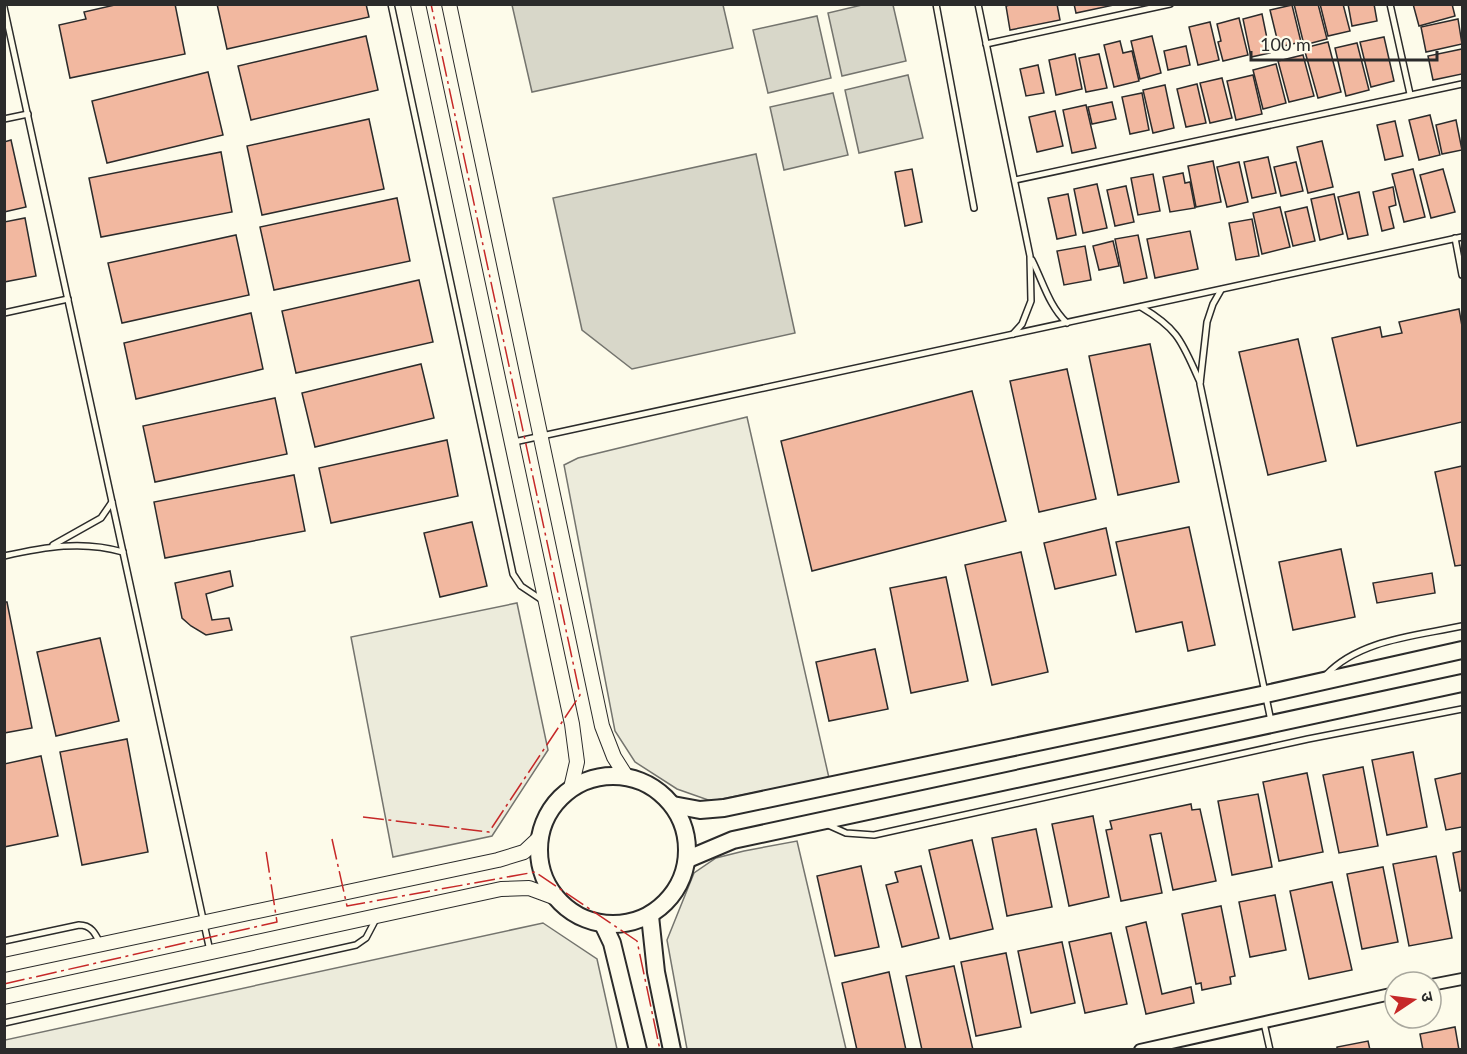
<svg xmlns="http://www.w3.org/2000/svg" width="1467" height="1054" viewBox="0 0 1467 1054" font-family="Lato,'Noto Sans Devanagari',sans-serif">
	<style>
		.green { fill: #ecebdb; stroke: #74746e; stroke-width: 1.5 }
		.water { fill: #d8d7c9; stroke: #74746e; stroke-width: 1.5 }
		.building { fill: #f2b8a0; stroke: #2b2b2b; stroke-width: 1.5 }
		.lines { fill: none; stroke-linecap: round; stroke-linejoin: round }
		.service-casing { stroke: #2b2b2b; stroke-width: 8 }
		.minor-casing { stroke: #2b2b2b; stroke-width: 14 }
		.tertiary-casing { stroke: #2b2b2b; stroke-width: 16 }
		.secondary-casing { stroke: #2b2b2b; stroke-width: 20 }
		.service { stroke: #fdfbea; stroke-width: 5 }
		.minor { stroke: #fdfbea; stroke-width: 10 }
		.tertiary { stroke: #fdfbea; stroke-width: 14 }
		.secondary { stroke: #fdfbea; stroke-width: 16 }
		.power { stroke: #c62828; stroke-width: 1.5; stroke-dasharray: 21 4.5 3 4.5; stroke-linecap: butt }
	</style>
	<rect width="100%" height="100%" fill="#fdfbea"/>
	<!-- green -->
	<g class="green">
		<polygon points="747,417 829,778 711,801 677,789 635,762 615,731 564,465 578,458"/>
		<polygon points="517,603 548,750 492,836 393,857 351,637"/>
		<polygon points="797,841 846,1049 687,1049 667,940 694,873 716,858 744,851"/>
		<polygon points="543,923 597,959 617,1049 5,1049 5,1040"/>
	</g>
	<!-- water -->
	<g class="water">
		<polygon points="866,4 893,5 906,61 842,76 828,13"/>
		<polygon points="512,5 723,5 733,48 532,92"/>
		<polygon points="817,16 831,78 768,93 753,30"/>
		<polygon points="908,75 923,138 859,153 845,90"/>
		<polygon points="833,93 848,155 784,170 770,107"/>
		<polygon points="756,154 795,333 632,369 582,330 553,198"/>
	</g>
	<!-- building -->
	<g class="building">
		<polygon points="119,4 175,4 185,54 70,78 59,25 86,19 84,12"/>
		<polygon points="217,4 366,4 369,17 227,49"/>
		<polygon points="1013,4 1057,4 1060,20 1010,30 1006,6"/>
		<polygon points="1074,4 1114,4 1114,5 1076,13"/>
		<polygon points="1294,4 1318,4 1327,39 1304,45"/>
		<polygon points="1320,4 1343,4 1350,31 1328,36"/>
		<polygon points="1348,4 1374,4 1377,21 1352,26"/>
		<polygon points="1413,4 1452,4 1455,16 1419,26"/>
		<polygon points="1292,5 1301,42 1279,47 1270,10"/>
		<polygon points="1262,14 1270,53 1251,57 1243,19"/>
		<polygon points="1239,18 1248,55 1223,61 1218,42 1221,41 1217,24"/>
		<polygon points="1458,19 1462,44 1426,52 1421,27"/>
		<polygon points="1210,22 1219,60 1198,65 1189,27"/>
		<polygon points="366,36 378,90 251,120 238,66"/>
		<polygon points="1152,36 1161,73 1140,79 1131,41"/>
		<polygon points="1384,37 1394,81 1371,87 1360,42"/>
		<polygon points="1120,41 1123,53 1132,51 1139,81 1114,87 1104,45"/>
		<polygon points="1328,42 1341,92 1318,98 1304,48"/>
		<polygon points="1357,43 1369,90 1346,96 1335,48"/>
		<polygon points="1186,46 1190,65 1168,70 1164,51"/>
		<polygon points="1462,49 1462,74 1433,80 1428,56"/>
		<polygon points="1075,54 1082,89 1056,95 1049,60"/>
		<polygon points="1099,54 1107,88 1086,92 1079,58"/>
		<polygon points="1303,55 1314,96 1289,102 1278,61"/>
		<polygon points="1276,64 1286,103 1263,109 1253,70"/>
		<polygon points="1038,65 1044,93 1026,96 1020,69"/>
		<polygon points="208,72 223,135 107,163 92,101"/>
		<polygon points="1253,75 1262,114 1236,120 1227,81"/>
		<polygon points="1222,78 1232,118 1210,123 1200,83"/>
		<polygon points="1197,84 1206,123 1186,127 1177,89"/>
		<polygon points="1165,85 1174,128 1153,133 1143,90"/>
		<polygon points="1142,93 1149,130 1130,134 1122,97"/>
		<polygon points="1112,102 1116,119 1092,124 1088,107"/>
		<polygon points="1086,105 1096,148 1072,153 1063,110"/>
		<polygon points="1055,111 1063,146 1037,152 1029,117"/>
		<polygon points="1430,115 1440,155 1419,160 1409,120"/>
		<polygon points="369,119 384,189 262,215 247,146"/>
		<polygon points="1456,120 1462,150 1442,154 1436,125"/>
		<polygon points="1395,121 1403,156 1385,160 1377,125"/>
		<polygon points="11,140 26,207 4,212 4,142"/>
		<polygon points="1322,141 1333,187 1308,193 1297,147"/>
		<polygon points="221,152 232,212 101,237 89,178"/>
		<polygon points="1268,157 1276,193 1252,198 1244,162"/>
		<polygon points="1213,161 1221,202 1196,207 1188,166"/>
		<polygon points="1239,162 1248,202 1227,207 1217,167"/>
		<polygon points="1296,162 1303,191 1281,196 1274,167"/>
		<polygon points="912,169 922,222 905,226 895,172"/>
		<polygon points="1413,169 1425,217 1404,222 1392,174"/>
		<polygon points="1443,169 1455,212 1431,218 1420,175"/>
		<polygon points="1183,173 1185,183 1190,182 1195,208 1170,212 1163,177"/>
		<polygon points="1153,174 1160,211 1138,215 1131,178"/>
		<polygon points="1097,184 1107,228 1083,233 1074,189"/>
		<polygon points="1126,186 1134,222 1115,226 1107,190"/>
		<polygon points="1393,187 1396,205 1389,207 1394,228 1382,231 1373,192"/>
		<polygon points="1359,192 1368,235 1348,239 1338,197"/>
		<polygon points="1068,194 1076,235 1057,239 1048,198"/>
		<polygon points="1334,194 1343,234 1320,240 1311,199"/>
		<polygon points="397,198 410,261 274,290 260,227"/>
		<polygon points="1280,207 1290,247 1262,254 1253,213"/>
		<polygon points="1307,207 1315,241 1293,246 1285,212"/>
		<polygon points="25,218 36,276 4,282 4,222"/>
		<polygon points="1252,219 1259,256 1236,260 1229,223"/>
		<polygon points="1190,231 1198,269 1155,278 1147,239"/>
		<polygon points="236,235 249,295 122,323 108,263"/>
		<polygon points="1138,235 1147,278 1124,283 1115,239"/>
		<polygon points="1113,241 1119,266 1099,270 1093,246"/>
		<polygon points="1085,246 1091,280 1064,285 1057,251"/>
		<polygon points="419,280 433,342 296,373 282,311"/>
		<polygon points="1459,309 1462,326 1462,422 1357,446 1332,338 1380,327 1382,337 1402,333 1399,322"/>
		<polygon points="251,313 263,369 136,399 124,343"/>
		<polygon points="1298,339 1326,461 1268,475 1239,352"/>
		<polygon points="1150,344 1179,482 1118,495 1089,356"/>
		<polygon points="421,364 434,418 315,447 302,393"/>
		<polygon points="1067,369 1096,499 1039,512 1010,381"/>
		<polygon points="972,391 1006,521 812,571 781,441"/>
		<polygon points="275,398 287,454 155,482 143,426"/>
		<polygon points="447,440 458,496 331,523 319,468"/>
		<polygon points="1462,466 1462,565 1455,566 1435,472"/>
		<polygon points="294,475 305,531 165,558 154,502"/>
		<polygon points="472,522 487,586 440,597 424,533"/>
		<polygon points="1189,527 1215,645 1188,651 1182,622 1136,632 1116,542"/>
		<polygon points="1106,528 1116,575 1055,589 1044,543"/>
		<polygon points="1341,549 1355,617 1293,630 1279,562"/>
		<polygon points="1021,552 1048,672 992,685 965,565"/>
		<polygon points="230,571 233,586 206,594 212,620 229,618 232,630 206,635 191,626 182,618 175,583"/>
		<polygon points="1432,573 1435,593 1377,603 1373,583"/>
		<polygon points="946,577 968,681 911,693 890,588"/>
		<polygon points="4,602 7,602 32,728 4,733"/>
		<polygon points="100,638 119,721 56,736 37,652"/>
		<polygon points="875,649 888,709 829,721 816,662"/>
		<polygon points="127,739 148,852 82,865 60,752"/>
		<polygon points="1413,752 1427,827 1387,835 1372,760"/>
		<polygon points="41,756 58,836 4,847 4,764"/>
		<polygon points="1363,767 1378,846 1339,853 1323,775"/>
		<polygon points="1307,773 1323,852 1279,861 1263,782"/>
		<polygon points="1462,773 1462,827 1446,830 1435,779"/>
		<polygon points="1258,794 1272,867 1232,875 1218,801"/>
		<polygon points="1191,804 1192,810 1200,809 1216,881 1173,890 1161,833 1150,835 1162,893 1121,901 1106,830 1112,829 1110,821"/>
		<polygon points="1093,816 1109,897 1069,906 1052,824"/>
		<polygon points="1036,829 1052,907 1007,916 992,838"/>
		<polygon points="972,840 993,929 950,939 929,850"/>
		<polygon points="1462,851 1462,890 1460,891 1453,853"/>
		<polygon points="1436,856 1452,938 1409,946 1393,864"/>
		<polygon points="861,866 879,947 835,956 817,876"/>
		<polygon points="921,866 939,938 902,947 886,885 898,882 895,872"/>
		<polygon points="1383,867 1398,942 1362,949 1347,874"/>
		<polygon points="1332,882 1352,970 1309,979 1290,891"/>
		<polygon points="1275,895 1286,950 1250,957 1239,902"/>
		<polygon points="1221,906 1235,976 1230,977 1231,984 1202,990 1201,983 1196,984 1182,914"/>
		<polygon points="1146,922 1162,994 1191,987 1194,1003 1146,1014 1126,927"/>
		<polygon points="1111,933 1127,1004 1085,1013 1069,942"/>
		<polygon points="1062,942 1075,1003 1031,1013 1018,951"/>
		<polygon points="1006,953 1021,1027 976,1036 961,962"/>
		<polygon points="954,966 973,1050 922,1050 906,976"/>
		<polygon points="889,972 906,1050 857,1050 842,983"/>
		<polygon points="1455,1027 1459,1050 1423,1050 1420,1034"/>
		<polygon points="1368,1041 1370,1050 1337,1050 1337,1047"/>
	</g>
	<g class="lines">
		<!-- service casing -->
		<g class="service-casing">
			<g id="service">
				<polyline points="391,4 513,574 521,586 542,600"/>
				<polyline points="936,4 974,208"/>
				<polyline points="978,4 1030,256 1031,301 1022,324 1013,334"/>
				<polyline points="1390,4 1410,94"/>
				<polyline points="4,7 210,951"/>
				<polyline points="986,44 1170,4"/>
				<polyline points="4,119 28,114"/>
				<polyline points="1015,180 1462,84"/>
				<polyline points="1455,238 1462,275"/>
				<path d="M1032,260C1043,282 1049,306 1067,323"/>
				<polyline points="1221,290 1213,304 1207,322 1200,384 1271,721"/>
				<path d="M1141,307C1180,330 1182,343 1200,382"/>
				<polyline points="4,313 68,299"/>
				<polyline points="514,442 1462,237"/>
				<polyline points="53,545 101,518 112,502"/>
				<path d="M4,556C45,547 82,540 123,552"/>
				<path d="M1326,675C1360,639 1417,636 1462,626"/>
				<polyline points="826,824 846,833 874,835 1308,739 1462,709"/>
				<path d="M4,941L79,925C91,925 95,933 100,943"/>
				<polyline points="4,1023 356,945 366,938 376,919"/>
				<polyline points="1264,1023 1270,1050"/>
			</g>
		</g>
		<!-- minor casing -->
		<g class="minor-casing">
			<g id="minor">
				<polyline points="1431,985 1462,979"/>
				<polyline points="1140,1050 1395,993"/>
			</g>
		</g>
		<!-- tertiary casing -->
		<g class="tertiary-casing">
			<g id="tertiary">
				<polyline points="418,4 572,724 577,762 571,788"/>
				<polyline points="449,4 602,726 614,757 626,776"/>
				<polyline points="4,965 498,860 524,852 540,837"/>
				<polyline points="4,997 501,889 529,888 556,898"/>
			</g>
		</g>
		<!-- secondary casing -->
		<g class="secondary-casing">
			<g id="secondary">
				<circle cx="613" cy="850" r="74"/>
				<polyline points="673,805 700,810 724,808 1266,694 1462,650"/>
				<polyline points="688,859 733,840 1462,683"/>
				<polyline points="650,916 656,972 672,1050"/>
				<polyline points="603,924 612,943 638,1050"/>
			</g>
		</g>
		<!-- service -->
		<use href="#service" class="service"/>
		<!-- minor -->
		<use href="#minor" class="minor"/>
		<!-- tertiary -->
		<use href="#tertiary" class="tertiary"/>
		<!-- secondary -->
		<use href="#secondary" class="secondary"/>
		<!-- power -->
		<g class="power">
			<polyline points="363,817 489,832 580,695 431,4"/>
			<polyline points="332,839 347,906 535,872 637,941 660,1050"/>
			<polyline points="4,984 277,922 266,851"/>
		</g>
	</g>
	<!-- border -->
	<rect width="1467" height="1054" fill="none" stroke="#2b2b2b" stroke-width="12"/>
	<!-- north arrow -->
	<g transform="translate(1413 1000) rotate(77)"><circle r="28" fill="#fdfbea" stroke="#a9a89e" stroke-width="1.5"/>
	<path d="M0-4.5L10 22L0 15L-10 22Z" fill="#c62828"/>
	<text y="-9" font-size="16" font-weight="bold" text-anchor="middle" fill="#2b2b2b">उ</text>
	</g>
	<!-- scale -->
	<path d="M1251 51v9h186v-9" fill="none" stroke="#2b2b2b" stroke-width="3"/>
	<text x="1260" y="51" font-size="18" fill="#2b2b2b" stroke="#fdfbea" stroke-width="4.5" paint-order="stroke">100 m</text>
</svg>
